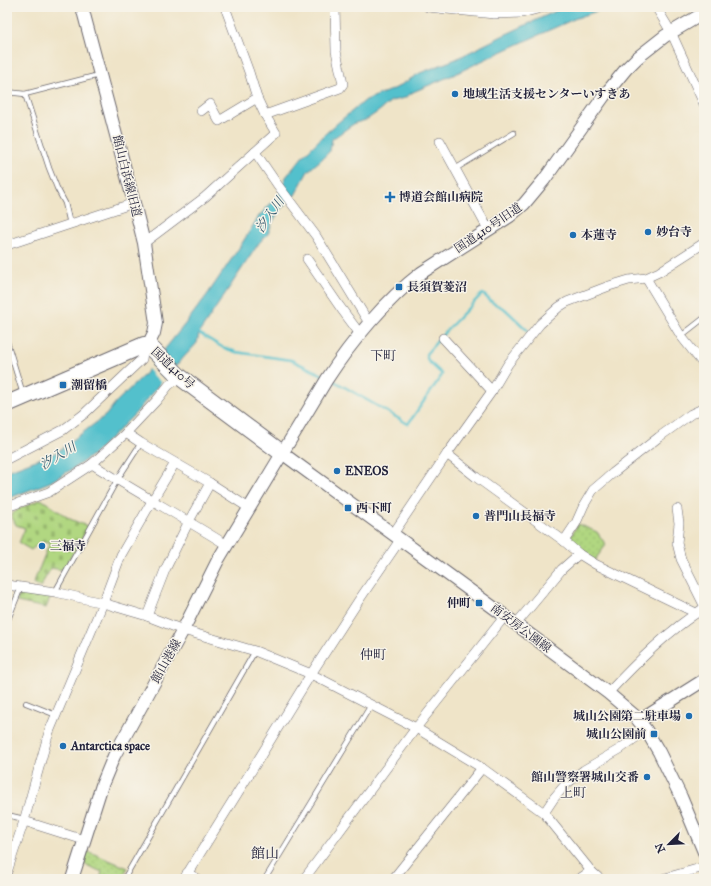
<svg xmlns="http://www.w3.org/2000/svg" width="711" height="886" viewBox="0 0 711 886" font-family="'IM FELL Great Primer','Noto Serif JP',serif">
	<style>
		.cemetery { fill: url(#cemetery-stones); stroke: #6a7c5e }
		.park { fill: url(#park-dots); stroke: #6a7c5e }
		.water { fill: #53c0cc; stroke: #3a7184 }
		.pier { fill: #efe4c8 }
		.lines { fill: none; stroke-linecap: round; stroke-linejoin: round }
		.stream { stroke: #53c0cc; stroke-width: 2.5 }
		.lane-casing { stroke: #6a666c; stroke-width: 6 }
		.street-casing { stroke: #6a666c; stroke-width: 10 }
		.secondary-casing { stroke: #6a666c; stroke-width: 14 }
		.highway-casing { stroke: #6a666c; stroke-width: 18 }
		.lane { stroke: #fff; stroke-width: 4.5 }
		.street { stroke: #fff; stroke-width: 9 }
		.secondary { stroke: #fff; stroke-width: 12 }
		.highway { stroke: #fff; stroke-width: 16 }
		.poi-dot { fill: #1f6fb2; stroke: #f7f3e8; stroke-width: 1.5 }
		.labels { text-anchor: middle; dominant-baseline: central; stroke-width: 3; stroke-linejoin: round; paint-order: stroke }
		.poi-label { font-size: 12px; font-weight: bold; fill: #22223b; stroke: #f7f3e8; text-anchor: start }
		.street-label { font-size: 12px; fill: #22223b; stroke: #f7f3e8 }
		.water-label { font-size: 13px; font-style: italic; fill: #33596e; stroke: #f7f3e8 }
		.neighbourhood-label { font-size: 13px; fill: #22223b; stroke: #f7f3e8 }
		.quarter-label { font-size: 14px; fill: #22223b; stroke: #f7f3e8 }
	</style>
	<defs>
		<pattern id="cemetery-stones" width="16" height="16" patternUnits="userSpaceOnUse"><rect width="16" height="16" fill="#b1d781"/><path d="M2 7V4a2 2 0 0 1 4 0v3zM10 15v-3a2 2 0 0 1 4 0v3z" fill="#98b870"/></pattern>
		<pattern id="park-dots" width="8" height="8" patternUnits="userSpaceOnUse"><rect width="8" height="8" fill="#b1d781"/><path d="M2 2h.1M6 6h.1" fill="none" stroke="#98b870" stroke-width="1.8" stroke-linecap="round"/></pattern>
	</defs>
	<rect width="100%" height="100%" fill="#f7f3e8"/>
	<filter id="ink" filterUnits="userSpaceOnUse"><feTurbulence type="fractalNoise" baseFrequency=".025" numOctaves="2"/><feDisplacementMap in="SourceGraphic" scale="8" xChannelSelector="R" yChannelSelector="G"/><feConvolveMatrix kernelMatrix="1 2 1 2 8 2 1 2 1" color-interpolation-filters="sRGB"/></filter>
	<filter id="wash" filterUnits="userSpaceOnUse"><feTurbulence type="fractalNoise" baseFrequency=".012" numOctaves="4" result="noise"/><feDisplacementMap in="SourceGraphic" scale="16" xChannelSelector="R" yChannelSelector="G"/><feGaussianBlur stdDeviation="0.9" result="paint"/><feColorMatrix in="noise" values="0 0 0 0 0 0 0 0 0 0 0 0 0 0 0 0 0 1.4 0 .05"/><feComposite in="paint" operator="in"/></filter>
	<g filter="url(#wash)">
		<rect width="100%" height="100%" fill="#efe4c8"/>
		<!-- cemetery -->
		<g class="cemetery">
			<path d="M41,499L70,519L87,526L88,528L63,570L51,568L40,587L33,584L50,542C42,540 37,545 31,550L19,543L25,528L16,525L11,515L19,509Z"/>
			<polygon points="23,590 51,595 46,608 17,602 19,593"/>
		</g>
		<!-- park -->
		<g class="park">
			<polygon points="578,524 597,532 606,545 594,561 568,541"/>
			<polygon points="87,851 128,868 120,879 100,879 102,872 84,864"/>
		</g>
		<!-- water -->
		<polygon class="water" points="566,7 613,7 594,12 574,19 492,56 453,75 413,92 405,98 391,101 379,111 366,120 355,123 332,139 330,151 323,158 308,171 295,195 280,210 272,223 268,234 259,243 199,333 197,343 161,382 135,414 95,453 74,468 50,482 7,499 7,471 57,452 106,415 116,402 143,376 185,324 207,295 239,248 259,216 278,196 286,177 303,156 324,135 341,120 366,100 396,88 420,73 456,59 500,37 558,10"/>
		<!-- pier -->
		<polygon class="pier" points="151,364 156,369 158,369 161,371 160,374 166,380 163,384 156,378 154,378 152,375 152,373 147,368"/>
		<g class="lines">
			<!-- stream -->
			<g class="stream">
				<polyline points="197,332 222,347 236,352 291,360 325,376"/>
				<polyline points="331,379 408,424 442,375 442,374 428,361 426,354 446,331 481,295 483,294 493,303 505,309 528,331"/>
			</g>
		</g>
	</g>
	<g filter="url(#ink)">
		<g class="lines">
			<!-- lane casing -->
			<g class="lane-casing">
				<g id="lane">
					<polyline points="7,92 25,94 99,75"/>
					<polyline points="25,94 49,168 57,188 65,203 70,224"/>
					<polyline points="455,169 514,133"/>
					<polyline points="681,336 704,318"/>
					<polyline points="7,342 23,394"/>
					<polyline points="55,592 117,480 141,443"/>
					<polyline points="7,622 21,587"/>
					<polyline points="26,703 56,715"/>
					<polyline points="7,815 24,819"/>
					<polyline points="124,879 255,651"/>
					<polyline points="265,879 371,705"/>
				</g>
			</g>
			<!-- street casing -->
			<g class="street-casing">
				<g id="street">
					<polyline points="428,7 494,14 522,13 545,7"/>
					<polyline points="656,7 671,32 704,104"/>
					<polyline points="201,111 210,104 219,121 257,98"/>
					<polyline points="265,115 340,88 343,84 336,51 335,7"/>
					<polyline points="440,141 488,229"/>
					<polyline points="255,152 277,184 316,236 369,323"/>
					<polyline points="144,243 205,197 276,133 265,115 257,98 249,72 225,7"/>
					<polyline points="7,245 134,203"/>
					<polyline points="307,259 340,307 360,334"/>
					<polyline points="646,278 681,336 704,365"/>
					<polyline points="443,338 492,391"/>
					<polyline points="126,433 141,443 210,483 249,508"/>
					<polyline points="447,454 476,477 564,541 579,554"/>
					<polyline points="7,459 63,430 84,414 142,359 144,345"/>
					<path d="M92,464C136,492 182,517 227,545"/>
					<polyline points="7,507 49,492 92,464 126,433 157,400 169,385 180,377"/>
					<polyline points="677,509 679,523 677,543 681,559 704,605"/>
					<polyline points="393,534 447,454 492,391 508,364 540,324 559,307 567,302 609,286 629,280 646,278 659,272 704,243"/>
					<polyline points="564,541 576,523 584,505 593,490 613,473 659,437 691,414 704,408"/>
					<polyline points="7,585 55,592 103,603 147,616 183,630 255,651 311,674 416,728 482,768 544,813 591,871 600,879"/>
					<polyline points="147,616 165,570 189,521 210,483"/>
					<polyline points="516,624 562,569 579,554 595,564 696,613"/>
					<path d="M608,693C637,662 668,631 704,608"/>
					<polyline points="544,813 554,798 565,785 584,770 620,749 646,730"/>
					<polyline points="24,821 84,840"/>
					<polyline points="7,872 24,821 49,732 103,603 121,555 152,501 175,463"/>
					<polyline points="187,873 198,879"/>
					<polyline points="184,879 255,765 311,674 359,600 400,540"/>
					<polyline points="304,879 416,728 505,616"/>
					<polyline points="393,879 482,768"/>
					<polyline points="579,879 591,871"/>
					<polyline points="662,879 704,867"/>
				</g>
			</g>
			<!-- secondary casing -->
			<g class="secondary-casing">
				<g id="secondary">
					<polyline points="82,7 134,203 144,243 156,323 154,333 148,345"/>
					<polyline points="282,453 505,616 608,693 634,715 646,730 659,752 681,797 704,852"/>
					<polyline points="639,721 704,680"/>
					<path d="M72,879L102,785L114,756L183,630L218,560L227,545L327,379C351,342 386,300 421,273L510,216L524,204L544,180L604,96L626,69L637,58L665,36L704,13"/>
				</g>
			</g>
			<!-- highway casing -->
			<g class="highway-casing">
				<polyline id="highway" points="7,404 144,345 148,345 180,377 282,453"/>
			</g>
			<!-- lane -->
			<use href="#lane" class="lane"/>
			<!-- street -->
			<use href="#street" class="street"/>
			<!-- secondary -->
			<use href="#secondary" class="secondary"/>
			<!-- highway -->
			<use href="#highway" class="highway"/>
		</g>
	</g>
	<!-- markers -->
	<g class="poi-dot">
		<circle cx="455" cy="94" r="4"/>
		<path d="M388 191h4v4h4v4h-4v4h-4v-4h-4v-4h4z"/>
		<circle cx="648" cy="232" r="4"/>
		<circle cx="573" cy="235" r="4"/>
		<rect x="395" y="283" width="8" height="8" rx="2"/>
		<rect x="59" y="381" width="8" height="8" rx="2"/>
		<circle cx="337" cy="471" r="4"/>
		<rect x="344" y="504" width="8" height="8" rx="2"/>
		<circle cx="476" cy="516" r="4"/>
		<circle cx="42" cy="546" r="4"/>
		<rect x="475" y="599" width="8" height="8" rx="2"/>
		<circle cx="689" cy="716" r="4"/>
		<rect x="650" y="730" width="8" height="8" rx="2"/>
		<circle cx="63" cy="746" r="4"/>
		<circle cx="647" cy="777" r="4"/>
	</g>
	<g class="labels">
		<!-- poi labels -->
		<g class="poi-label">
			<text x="463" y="94">地域生活支援センターいすきあ</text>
			<text x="399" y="197">博道会館山病院</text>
			<text x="656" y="232">妙台寺</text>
			<text x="581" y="235">本蓮寺</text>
			<text x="407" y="287">長須賀菱沼</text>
			<text x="71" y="385">潮留橋</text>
			<text x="345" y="471">ENEOS</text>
			<text x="356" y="508">西下町</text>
			<text x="484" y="516">普門山長福寺</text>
			<text x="50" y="546">三福寺</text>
			<text x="471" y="603" text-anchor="end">仲町</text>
			<text x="681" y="716" text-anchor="end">城山公園第二駐車場</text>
			<text x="646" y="734" text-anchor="end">城山公園前</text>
			<text x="71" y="746">Antarctica space</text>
			<text x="639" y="777" text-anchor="end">館山警察署城山交番</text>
		</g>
		<!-- street labels -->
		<g class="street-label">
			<text transform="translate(127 176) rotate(76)">館山白浜線旧道</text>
			<text transform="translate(488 228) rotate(-34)">国道410号旧道</text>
			<text transform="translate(173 368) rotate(43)">国道410号</text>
			<text transform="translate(521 628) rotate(37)">南安房公園線</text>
			<text transform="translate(166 661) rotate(-61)">館山港線</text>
		</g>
		<!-- water labels -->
		<g class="water-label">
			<text transform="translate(270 215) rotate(-55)">汐入川</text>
			<text transform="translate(58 456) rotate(-31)">汐入川</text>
		</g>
		<!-- neighbourhood labels -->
		<g class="neighbourhood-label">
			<text x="383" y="356">下町</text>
			<text x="373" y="655">仲町</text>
			<text x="573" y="793">上町</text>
		</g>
		<!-- quarter labels -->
		<g class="quarter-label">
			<text x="265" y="853">館山</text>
		</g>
	</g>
	<!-- margin -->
	<rect width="711" height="886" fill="none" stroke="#f7f3e8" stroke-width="24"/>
	<!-- north arrow -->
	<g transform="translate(669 844) rotate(246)" stroke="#f7f3e8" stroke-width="3" paint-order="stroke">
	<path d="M0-3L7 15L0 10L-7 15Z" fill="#22223b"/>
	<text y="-6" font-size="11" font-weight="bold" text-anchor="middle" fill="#22223b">N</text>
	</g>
</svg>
